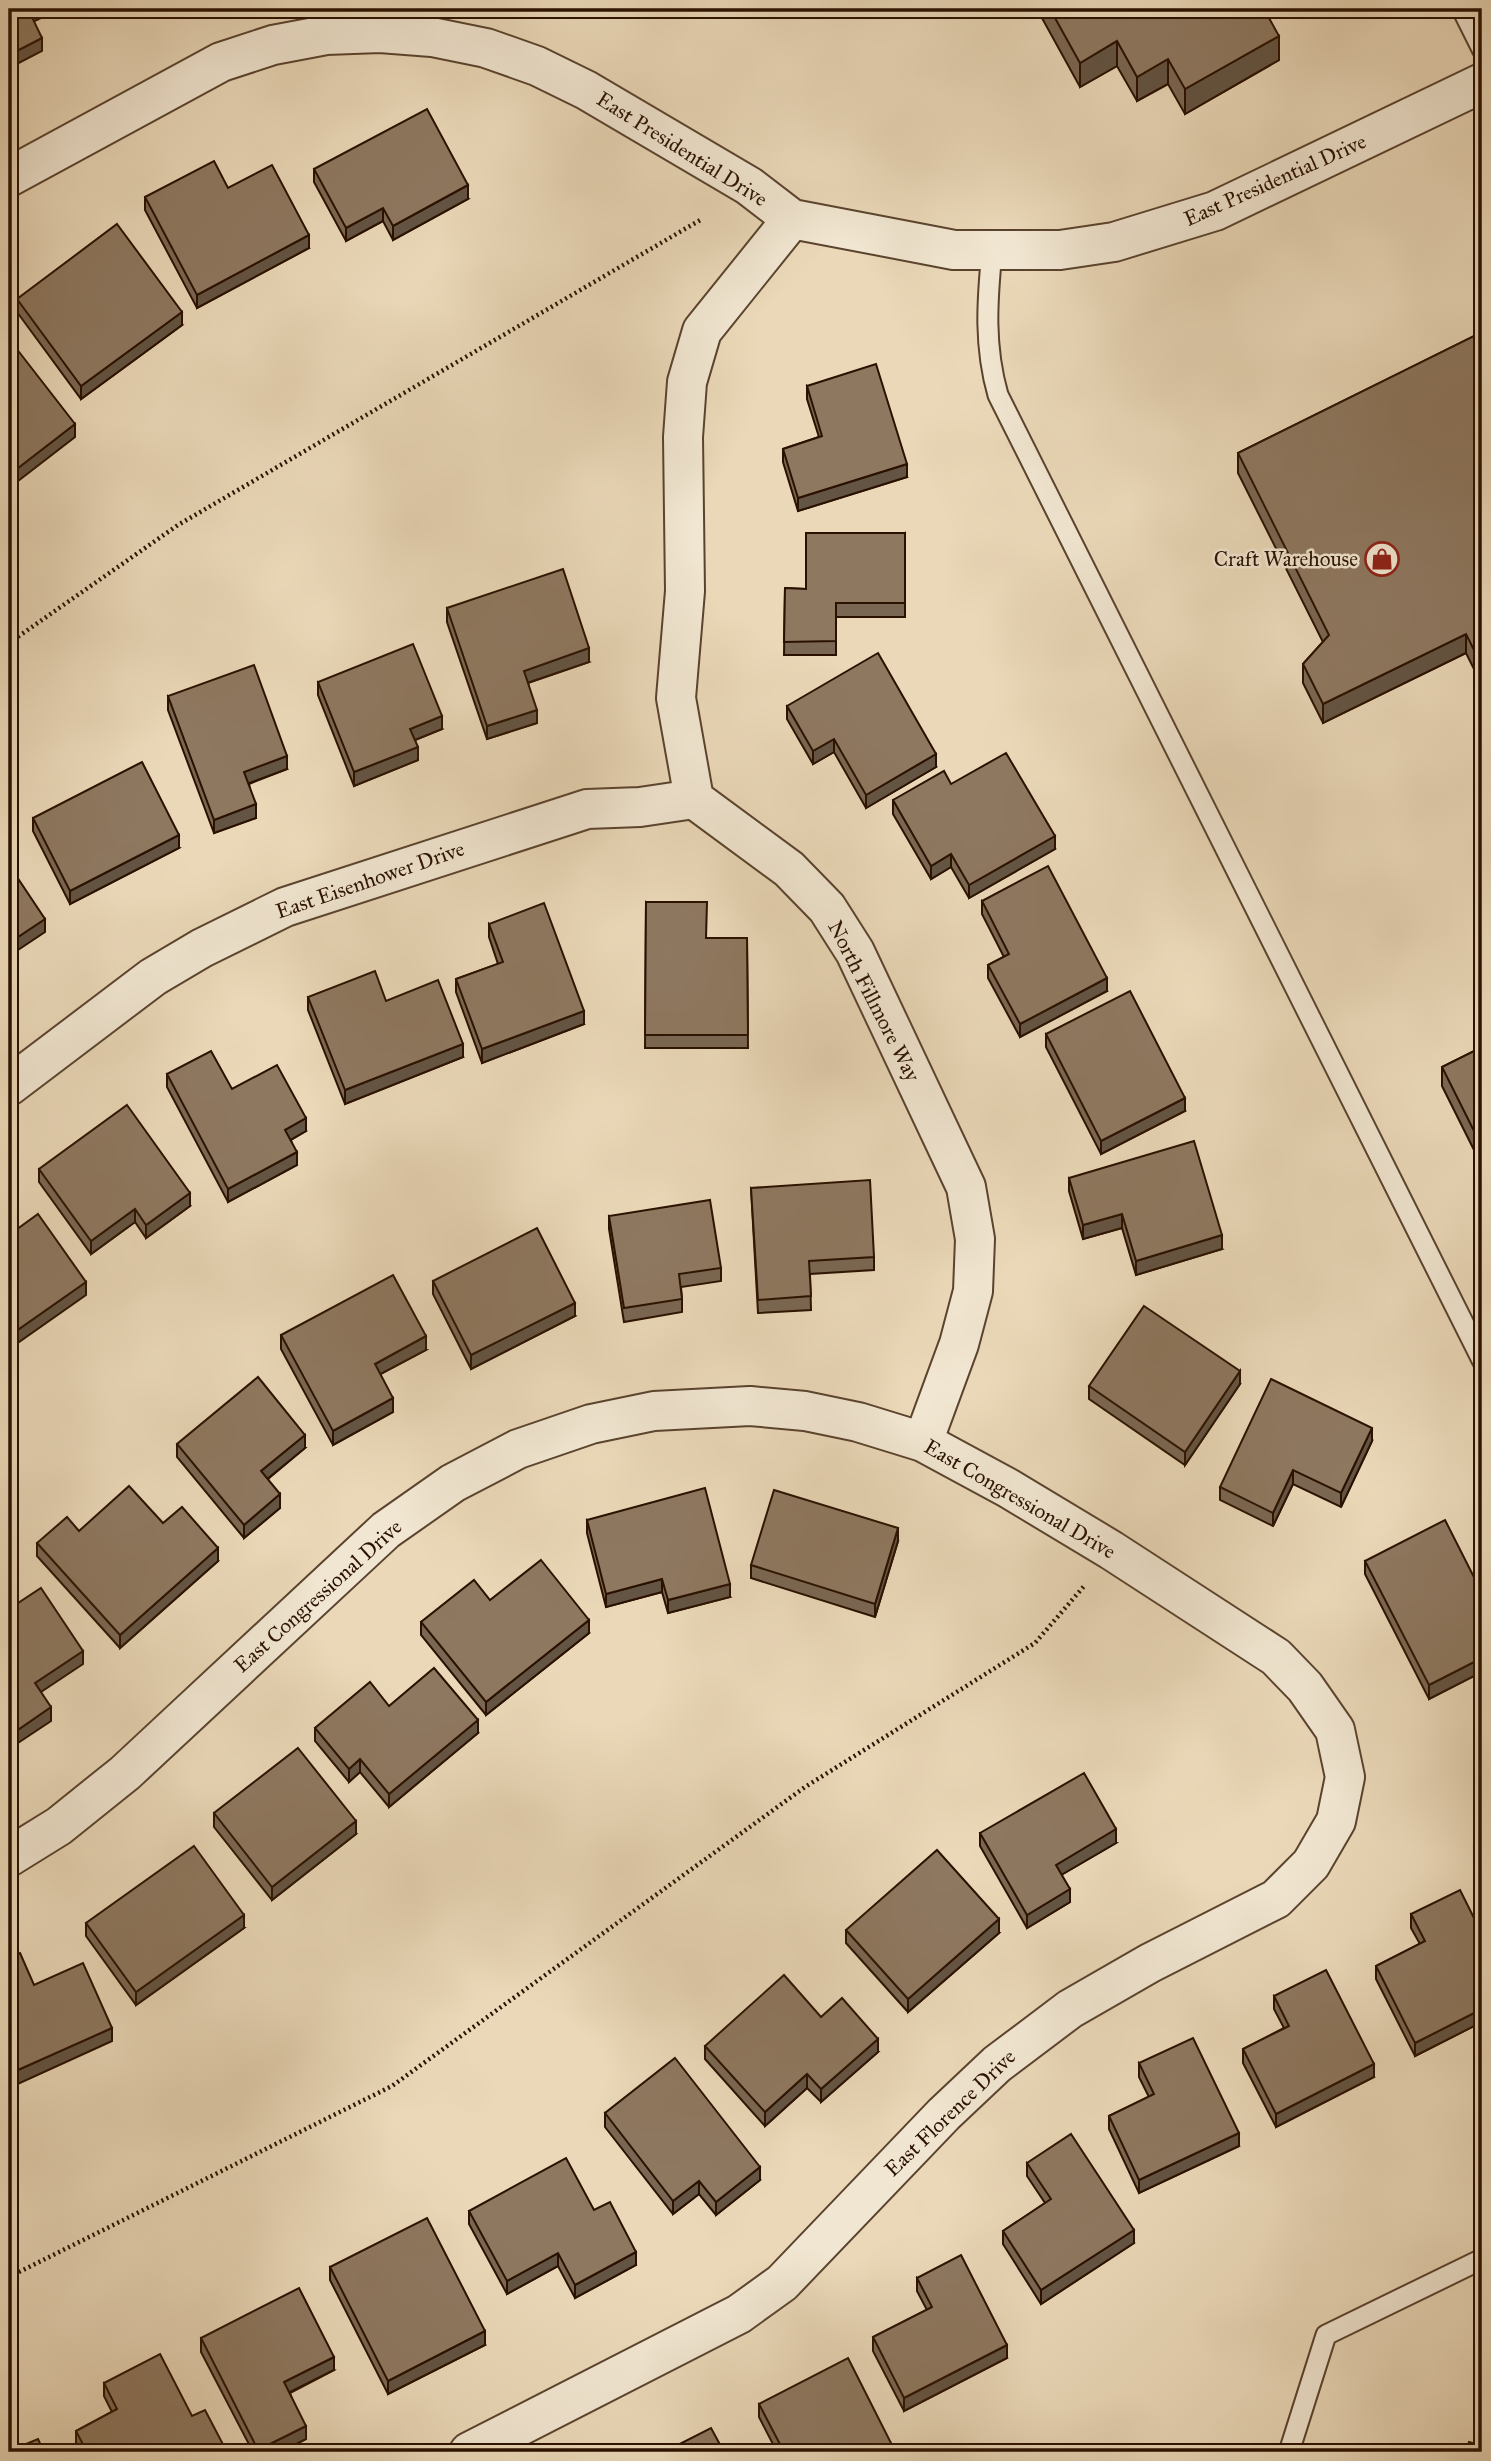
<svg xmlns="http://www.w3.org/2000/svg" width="1491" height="2461" viewBox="0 0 1491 2461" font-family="'IM FELL Great Primer',serif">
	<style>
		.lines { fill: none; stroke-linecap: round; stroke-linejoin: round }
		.lane-casing { stroke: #5a432e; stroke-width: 23 }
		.street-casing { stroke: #5a432e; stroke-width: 42 }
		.path { stroke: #2a1100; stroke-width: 4.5; stroke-dasharray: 2 3.5; stroke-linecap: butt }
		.lane { stroke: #f1e6d1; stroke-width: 19 }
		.street { stroke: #f1e6d1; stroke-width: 38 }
		.wall { fill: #7a6753; stroke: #2a1100; stroke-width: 2 }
		.shaded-wall { fill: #635443; stroke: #2a1100; stroke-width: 2 }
		.building { fill: #8e7860; stroke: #2a1100; stroke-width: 2 }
		.labels { text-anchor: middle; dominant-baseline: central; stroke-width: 5; stroke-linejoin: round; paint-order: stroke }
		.street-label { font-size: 21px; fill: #2a1100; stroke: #f1e6d1 }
		.poi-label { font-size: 21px; fill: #2a1100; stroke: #f1e6d1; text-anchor: end }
	</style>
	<rect width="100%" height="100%" fill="#ead8b8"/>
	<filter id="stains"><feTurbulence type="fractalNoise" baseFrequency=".00286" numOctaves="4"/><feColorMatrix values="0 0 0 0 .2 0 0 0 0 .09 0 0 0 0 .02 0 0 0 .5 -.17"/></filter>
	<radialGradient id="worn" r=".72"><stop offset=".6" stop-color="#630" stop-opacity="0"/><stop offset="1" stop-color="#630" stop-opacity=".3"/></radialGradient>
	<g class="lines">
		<!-- lane casing -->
		<g class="lane-casing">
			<g id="lane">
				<polyline points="1462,9 1482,49"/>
				<path d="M992,251C987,302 984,346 998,395L1482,1360"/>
				<polyline points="1289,2452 1326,2335 1482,2259"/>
			</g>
		</g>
		<!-- street casing -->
		<g class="street-casing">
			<g id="street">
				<polyline points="9,177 221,62 273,45 326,35 380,33 432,37 486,48 537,66 586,90 749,186 792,219 954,250 1060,250 1114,242 1215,211 1482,83"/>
				<polyline points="792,219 702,331 687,382 683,437 685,591 676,698 694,799 789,869 827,908 855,952 966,1187 975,1239 973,1291 959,1344 923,1442"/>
				<polyline points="9,1086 153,977 202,948 285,907 587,809 640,807 694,799"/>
				<polyline points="9,1857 59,1826 125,1773 386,1530 453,1483 518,1449 591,1424 654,1411 750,1406 805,1411 858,1422 923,1442 1008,1488 1111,1550 1276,1657 1305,1687 1335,1730 1345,1777 1336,1821 1311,1864 1276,1899 1150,1963 1070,2009 997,2064 944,2114 782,2283 739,2314 469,2452"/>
			</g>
		</g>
		<!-- path -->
		<g class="path">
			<polyline points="9,643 178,525 702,219"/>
			<polyline points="9,2277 392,2086 805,1787 1035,1643 1085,1585"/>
		</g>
		<!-- lane -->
		<use href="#lane" class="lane"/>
		<!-- street -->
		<use href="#street" class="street"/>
	</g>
	<!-- wall -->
	<g class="wall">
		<polygon points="1037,9 1264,9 1279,60 1185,114 1168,84 1137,101 1117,66 1080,87"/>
		<polygon points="314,169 468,199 393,240 383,221 346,241 314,182"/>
		<polygon points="228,188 309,248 197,308 145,210 145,197"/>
		<polygon points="17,299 182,325 81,399 17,312"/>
		<polygon points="1482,332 1482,685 1466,653 1323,723 1303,683 1303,664 1323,642 1238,473 1238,453"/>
		<polygon points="807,386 907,477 798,511 783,462 783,449 819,437 807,399"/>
		<polygon points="905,533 905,617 836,617 836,655 784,655 785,588 806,589"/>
		<polygon points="447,608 589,662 528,683 537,723 487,739 447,622"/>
		<polygon points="318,682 442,729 415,740 418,760 354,786 318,695"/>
		<polygon points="168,696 287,769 249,784 256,818 214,833 168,710"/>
		<polygon points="787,706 936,767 866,808 834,752 813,764 787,719"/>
		<polygon points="951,784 1055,849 969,898 951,867 931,879 893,814 893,800"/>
		<polygon points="33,818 179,848 70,904 33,831"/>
		<polygon points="982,901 1107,991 1020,1037 988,978 988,965 1004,957 982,914"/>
		<polygon points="646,902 707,938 747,938 748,1048 645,1048"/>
		<polygon points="489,924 584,1024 482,1063 456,992 456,979 498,964 489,937"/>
		<polygon points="308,997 386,1001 463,1057 345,1104 308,1010"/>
		<polygon points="1482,1000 1482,1037 1475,1023 1475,1003"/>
		<polygon points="1046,1034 1185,1111 1101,1154 1046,1047"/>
		<polygon points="1482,1047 1482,1166 1442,1086 1442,1067"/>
		<polygon points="167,1074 232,1089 306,1131 291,1140 297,1165 228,1202 167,1087"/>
		<polygon points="39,1169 190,1206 146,1238 135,1222 91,1254 39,1182"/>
		<polygon points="1069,1178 1222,1249 1136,1275 1122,1228 1083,1239 1069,1191"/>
		<polygon points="751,1188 874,1257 874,1270 810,1274 811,1310 758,1313"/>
		<polygon points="609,1216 721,1268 721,1281 681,1287 682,1299 682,1312 624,1322 609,1229"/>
		<polygon points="433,1281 575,1316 471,1369 433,1294"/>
		<polygon points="281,1335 426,1350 380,1374 393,1412 333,1445 281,1349"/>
		<polygon points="1240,1384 1185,1465 1089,1399 1089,1386"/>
		<polygon points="1372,1441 1341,1507 1293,1484 1273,1526 1220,1500 1220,1487"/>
		<polygon points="177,1444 305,1448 268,1479 280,1508 244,1538 177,1457"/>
		<polygon points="587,1520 730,1597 668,1613 662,1592 606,1607 587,1533"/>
		<polygon points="79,1531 218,1561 120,1648 37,1556 37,1543"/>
		<polygon points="898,1541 875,1617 751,1578 751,1565"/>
		<polygon points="1365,1561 1482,1593 1482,1672 1429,1699 1365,1574"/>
		<polygon points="490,1600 589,1633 486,1715 421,1635 421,1622"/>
		<polygon points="389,1706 478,1733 389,1807 360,1772 349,1782 315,1741 315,1728"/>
		<polygon points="214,1813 356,1834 272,1900 214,1827"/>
		<polygon points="980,1833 1116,1843 1061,1875 1070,1902 1027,1928 980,1846"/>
		<polygon points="1482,1841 1482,1874 1474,1860 1474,1847"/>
		<polygon points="1411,1914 1482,1934 1482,2022 1415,2056 1376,1979 1376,1966 1420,1944 1411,1928"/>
		<polygon points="86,1923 244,1928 136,2005 86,1936"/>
		<polygon points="846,1930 999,1933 908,2012 846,1943"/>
		<polygon points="1274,1996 1374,2077 1276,2127 1243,2063 1243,2049 1284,2028 1274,2009"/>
		<polygon points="705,2046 878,2052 821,2102 807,2088 765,2126 705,2059"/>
		<polygon points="1139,2063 1239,2146 1139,2193 1109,2129 1109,2116 1149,2097 1139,2077"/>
		<polygon points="605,2113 760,2180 716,2215 699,2194 673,2214 605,2127"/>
		<polygon points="1027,2163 1134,2243 1041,2304 1003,2244 1003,2231 1045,2203 1027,2176"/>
		<polygon points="594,2210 636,2265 575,2298 558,2266 507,2294 469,2224 469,2211"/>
		<polygon points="330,2267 485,2345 388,2394 330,2280"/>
		<polygon points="917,2278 1007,2358 904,2411 873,2351 873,2337 927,2310 917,2291"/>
		<polygon points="201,2338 334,2370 290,2393 306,2439 281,2452 253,2452 201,2352"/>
		<polygon points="104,2383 192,2416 227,2452 81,2452 76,2444 76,2431 112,2412 104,2396"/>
		<polygon points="759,2404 893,2452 777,2452 759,2417"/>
	</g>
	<!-- shaded-wall -->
	<g class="shaded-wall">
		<polygon points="33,9 59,9 29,24 29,11"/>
		<polygon points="1279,36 1279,60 1185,114 1185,89"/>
		<polygon points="42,38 42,51 9,68 9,55"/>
		<polygon points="1117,41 1117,66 1080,87 1080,63"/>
		<polygon points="1168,59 1168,84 1137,101 1137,77"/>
		<polygon points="468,185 468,199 393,240 393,226"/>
		<polygon points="383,208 383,221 346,241 346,228"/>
		<polygon points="309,235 309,248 197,308 197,295"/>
		<polygon points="182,312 182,325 81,399 81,386"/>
		<polygon points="75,424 75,437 9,488 9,475"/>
		<polygon points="907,464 907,477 798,511 798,498"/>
		<polygon points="1466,634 1466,653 1323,723 1323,704"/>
		<polygon points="589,648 589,662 524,684 524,671"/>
		<polygon points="537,710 537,723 487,739 487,726"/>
		<polygon points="442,716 442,729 410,742 410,729"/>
		<polygon points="834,739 834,752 813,764 813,751"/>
		<polygon points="418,747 418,760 354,786 354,772"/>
		<polygon points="936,754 936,767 866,808 866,795"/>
		<polygon points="287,756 287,769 244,785 244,772"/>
		<polygon points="256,804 256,818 214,833 214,820"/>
		<polygon points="179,835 179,848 70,904 70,891"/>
		<polygon points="1055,836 1055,849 969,898 969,885"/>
		<polygon points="951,854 951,867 931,879 931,866"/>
		<polygon points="45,919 45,932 9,956 9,943"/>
		<polygon points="1107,978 1107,991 1020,1037 1020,1024"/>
		<polygon points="584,1011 584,1024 482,1063 482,1049"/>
		<polygon points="463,1044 463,1057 345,1104 345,1090"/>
		<polygon points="1185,1098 1185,1111 1101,1154 1101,1141"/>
		<polygon points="306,1118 306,1131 285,1143 285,1130"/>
		<polygon points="297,1152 297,1165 228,1202 228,1189"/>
		<polygon points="190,1193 190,1206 146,1238 146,1225"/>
		<polygon points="135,1209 135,1222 91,1254 91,1241"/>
		<polygon points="1122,1214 1122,1228 1083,1239 1083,1225"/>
		<polygon points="1222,1235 1222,1249 1136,1275 1136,1261"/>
		<polygon points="86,1282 86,1295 9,1349 9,1336"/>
		<polygon points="575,1303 575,1316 471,1369 471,1355"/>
		<polygon points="426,1336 426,1350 375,1377 375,1364"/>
		<polygon points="1240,1371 1240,1384 1185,1465 1185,1452"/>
		<polygon points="393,1398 393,1412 333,1445 333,1431"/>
		<polygon points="1372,1428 1372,1441 1341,1507 1341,1493"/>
		<polygon points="305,1435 305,1448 261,1484 261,1471"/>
		<polygon points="1293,1470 1293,1484 1273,1526 1273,1513"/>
		<polygon points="280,1494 280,1508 244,1538 244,1525"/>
		<polygon points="898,1528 898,1541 875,1617 875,1604"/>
		<polygon points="218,1548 218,1561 120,1648 120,1635"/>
		<polygon points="662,1579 662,1592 606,1607 606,1594"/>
		<polygon points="730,1584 730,1597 668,1613 668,1600"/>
		<polygon points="589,1620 589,1633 486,1715 486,1702"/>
		<polygon points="83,1651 83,1664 35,1696 35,1683"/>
		<polygon points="1482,1658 1482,1672 1429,1699 1429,1685"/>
		<polygon points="51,1707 51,1721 9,1749 9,1736"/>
		<polygon points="478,1720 478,1733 389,1807 389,1794"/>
		<polygon points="360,1759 360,1772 349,1782 349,1769"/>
		<polygon points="356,1821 356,1834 272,1900 272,1887"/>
		<polygon points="1116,1829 1116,1843 1056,1878 1056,1865"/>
		<polygon points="1070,1889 1070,1902 1027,1928 1027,1915"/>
		<polygon points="244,1915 244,1928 136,2005 136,1992"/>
		<polygon points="999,1919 999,1933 908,2012 908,1999"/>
		<polygon points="1482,2009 1482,2022 1415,2056 1415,2043"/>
		<polygon points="112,2028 112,2041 9,2088 9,2074"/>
		<polygon points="878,2039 878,2052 821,2102 821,2089"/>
		<polygon points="1374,2064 1374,2077 1276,2127 1276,2114"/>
		<polygon points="807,2074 807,2088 765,2126 765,2112"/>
		<polygon points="1239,2133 1239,2146 1139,2193 1139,2180"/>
		<polygon points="760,2167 760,2180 716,2215 716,2202"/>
		<polygon points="699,2181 699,2194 673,2214 673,2201"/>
		<polygon points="1134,2230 1134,2243 1041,2304 1041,2290"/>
		<polygon points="636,2252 636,2265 575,2298 575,2285"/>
		<polygon points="558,2253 558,2266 507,2294 507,2281"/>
		<polygon points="485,2331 485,2345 388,2394 388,2381"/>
		<polygon points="1007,2345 1007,2358 904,2411 904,2398"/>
		<polygon points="334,2357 334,2370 284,2395 284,2382"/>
		<polygon points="306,2426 306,2439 281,2452 258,2452 258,2450"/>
		<polygon points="893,2447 893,2452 883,2452"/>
	</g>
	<!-- building -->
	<g class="building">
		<polygon points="9,9 33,9 29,11 42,38 9,55"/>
		<polygon points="1050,9 1264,9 1279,36 1185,89 1168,59 1137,77 1117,41 1080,63"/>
		<polygon points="427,109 468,185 393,226 383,208 346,228 314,169"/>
		<polygon points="214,161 228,188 272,165 309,235 197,295 145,197"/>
		<polygon points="117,224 182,312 81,386 17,299"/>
		<polygon points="1482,332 1482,666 1466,634 1323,704 1303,664 1329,635 1238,453"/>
		<polygon points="9,339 75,424 9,475"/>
		<polygon points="876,364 907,464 798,498 783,449 822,436 807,386"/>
		<polygon points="806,533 905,533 905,603 836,603 836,641 784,642 785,588 806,589"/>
		<polygon points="563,569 589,648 524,671 537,710 487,726 447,608"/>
		<polygon points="413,644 442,716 410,729 418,747 354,772 318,682"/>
		<polygon points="878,653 936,754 866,795 834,739 813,751 787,706"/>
		<polygon points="254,665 287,756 244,772 256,804 214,820 168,696"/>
		<polygon points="1006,753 1055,836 969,885 951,854 931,866 893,800 944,771 951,784"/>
		<polygon points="142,762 179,835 70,891 33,818"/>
		<polygon points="9,865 45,919 9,943"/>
		<polygon points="1048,866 1107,978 1020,1024 988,965 1009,954 982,901"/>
		<polygon points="646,902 707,902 706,938 747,938 748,1035 645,1035"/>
		<polygon points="544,903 584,1011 482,1049 456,979 503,962 489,924"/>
		<polygon points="375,971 386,1001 438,980 463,1044 345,1090 308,997"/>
		<polygon points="1130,991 1185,1098 1101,1141 1046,1034"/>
		<polygon points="1482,1000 1482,1017 1475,1003"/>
		<polygon points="1482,1047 1482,1147 1442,1067"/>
		<polygon points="211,1051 232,1089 277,1065 306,1118 285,1130 297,1152 228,1189 167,1074"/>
		<polygon points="127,1105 190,1193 146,1225 135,1209 91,1241 39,1169"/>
		<polygon points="1194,1141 1222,1235 1136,1261 1122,1214 1083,1225 1069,1178"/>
		<polygon points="870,1180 874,1257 809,1261 811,1296 758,1300 751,1188"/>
		<polygon points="710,1200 721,1268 679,1274 682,1299 624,1308 609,1216"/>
		<polygon points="38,1214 86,1282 9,1336 9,1235"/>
		<polygon points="537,1228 575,1303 471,1355 433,1281"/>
		<polygon points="393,1275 426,1336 375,1364 393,1398 333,1431 281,1335"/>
		<polygon points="1144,1306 1240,1371 1185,1452 1089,1386"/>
		<polygon points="258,1377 305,1435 261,1471 280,1494 244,1525 177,1444"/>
		<polygon points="1271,1379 1372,1428 1341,1493 1293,1470 1273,1513 1220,1487"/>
		<polygon points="129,1486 163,1523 182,1507 218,1548 120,1635 37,1543 67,1517 79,1531"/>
		<polygon points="705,1488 730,1584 668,1600 662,1579 606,1594 587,1520"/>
		<polygon points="774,1490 898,1528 875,1604 751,1565"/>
		<polygon points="1445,1520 1482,1593 1482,1658 1429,1685 1365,1561"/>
		<polygon points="541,1560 589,1620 486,1702 421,1622 474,1580 490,1600"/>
		<polygon points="41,1588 83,1651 35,1683 51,1707 9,1736 9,1609"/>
		<polygon points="434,1668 478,1720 389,1794 360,1759 349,1769 315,1728 370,1682 389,1706"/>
		<polygon points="298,1748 356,1821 272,1887 214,1813"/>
		<polygon points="1084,1773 1116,1829 1056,1865 1070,1889 1027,1915 980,1833"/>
		<polygon points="1482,1841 1482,1861 1474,1847"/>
		<polygon points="194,1846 244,1915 136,1992 86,1923"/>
		<polygon points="937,1850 999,1919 908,1999 846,1930"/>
		<polygon points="1460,1890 1482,1934 1482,2009 1415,2043 1376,1966 1425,1941 1411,1914"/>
		<polygon points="20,1953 34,1985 83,1963 112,2028 9,2074 9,1958"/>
		<polygon points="1326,1970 1374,2064 1276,2114 1243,2049 1289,2026 1274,1996"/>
		<polygon points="784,1975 821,2017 842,1998 878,2039 821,2089 807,2074 765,2112 705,2046"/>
		<polygon points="1193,2038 1239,2133 1139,2180 1109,2116 1154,2094 1139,2063"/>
		<polygon points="675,2058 760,2167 716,2202 699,2181 673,2201 605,2113"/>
		<polygon points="1071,2134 1134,2230 1041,2290 1003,2231 1051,2199 1027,2163"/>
		<polygon points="566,2158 594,2210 610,2202 636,2252 575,2285 558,2253 507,2281 469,2211"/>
		<polygon points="427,2218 485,2331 388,2381 330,2267"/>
		<polygon points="961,2255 1007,2345 904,2398 873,2337 932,2307 917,2278"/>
		<polygon points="299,2288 334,2357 284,2382 306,2426 258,2450 201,2338"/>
		<polygon points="160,2354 192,2416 205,2410 227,2452 87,2452 76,2431 117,2409 104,2383"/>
		<polygon points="848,2358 893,2447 883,2452 784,2452 759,2404"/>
		<polygon points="711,2428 724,2452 664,2452"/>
		<polygon points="38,2439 44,2452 9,2452 9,2451"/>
		<polygon points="1469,2442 1482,2446 1482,2452 1466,2452"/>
	</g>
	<!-- icons -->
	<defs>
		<g id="shop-ring" transform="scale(1.75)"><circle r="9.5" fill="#f1e6d1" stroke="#8f2418" stroke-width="1.5"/><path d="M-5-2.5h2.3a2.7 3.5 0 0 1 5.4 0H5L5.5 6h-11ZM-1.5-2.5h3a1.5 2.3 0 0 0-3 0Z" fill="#8f2418"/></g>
	</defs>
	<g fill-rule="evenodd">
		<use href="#shop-ring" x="1382" y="559"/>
	</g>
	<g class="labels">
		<!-- street labels -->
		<g class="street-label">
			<text transform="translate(682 149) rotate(32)">East Presidential Drive</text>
			<text transform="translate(1275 180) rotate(-24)">East Presidential Drive</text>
			<text transform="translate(370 880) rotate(-19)">East Eisenhower Drive</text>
			<text transform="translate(874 1001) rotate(63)">North Fillmore Way</text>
			<text transform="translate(1020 1499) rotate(30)">East Congressional Drive</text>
			<text transform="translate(318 1596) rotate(-42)">East Congressional Drive</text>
			<text transform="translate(950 2113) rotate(-44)">East Florence Drive</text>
		</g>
		<!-- poi labels -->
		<g class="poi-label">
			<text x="1358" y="559">Craft Warehouse</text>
		</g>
	</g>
	<!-- margin -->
	<rect width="1491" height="2461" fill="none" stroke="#ead8b8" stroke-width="35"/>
	<rect x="10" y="10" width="1470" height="2440" fill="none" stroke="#2a1100" stroke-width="3.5"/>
	<rect x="18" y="18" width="1456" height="2426" fill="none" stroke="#2a1100" stroke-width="2"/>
	<rect width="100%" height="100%" filter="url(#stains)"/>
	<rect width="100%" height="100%" fill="url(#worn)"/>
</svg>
